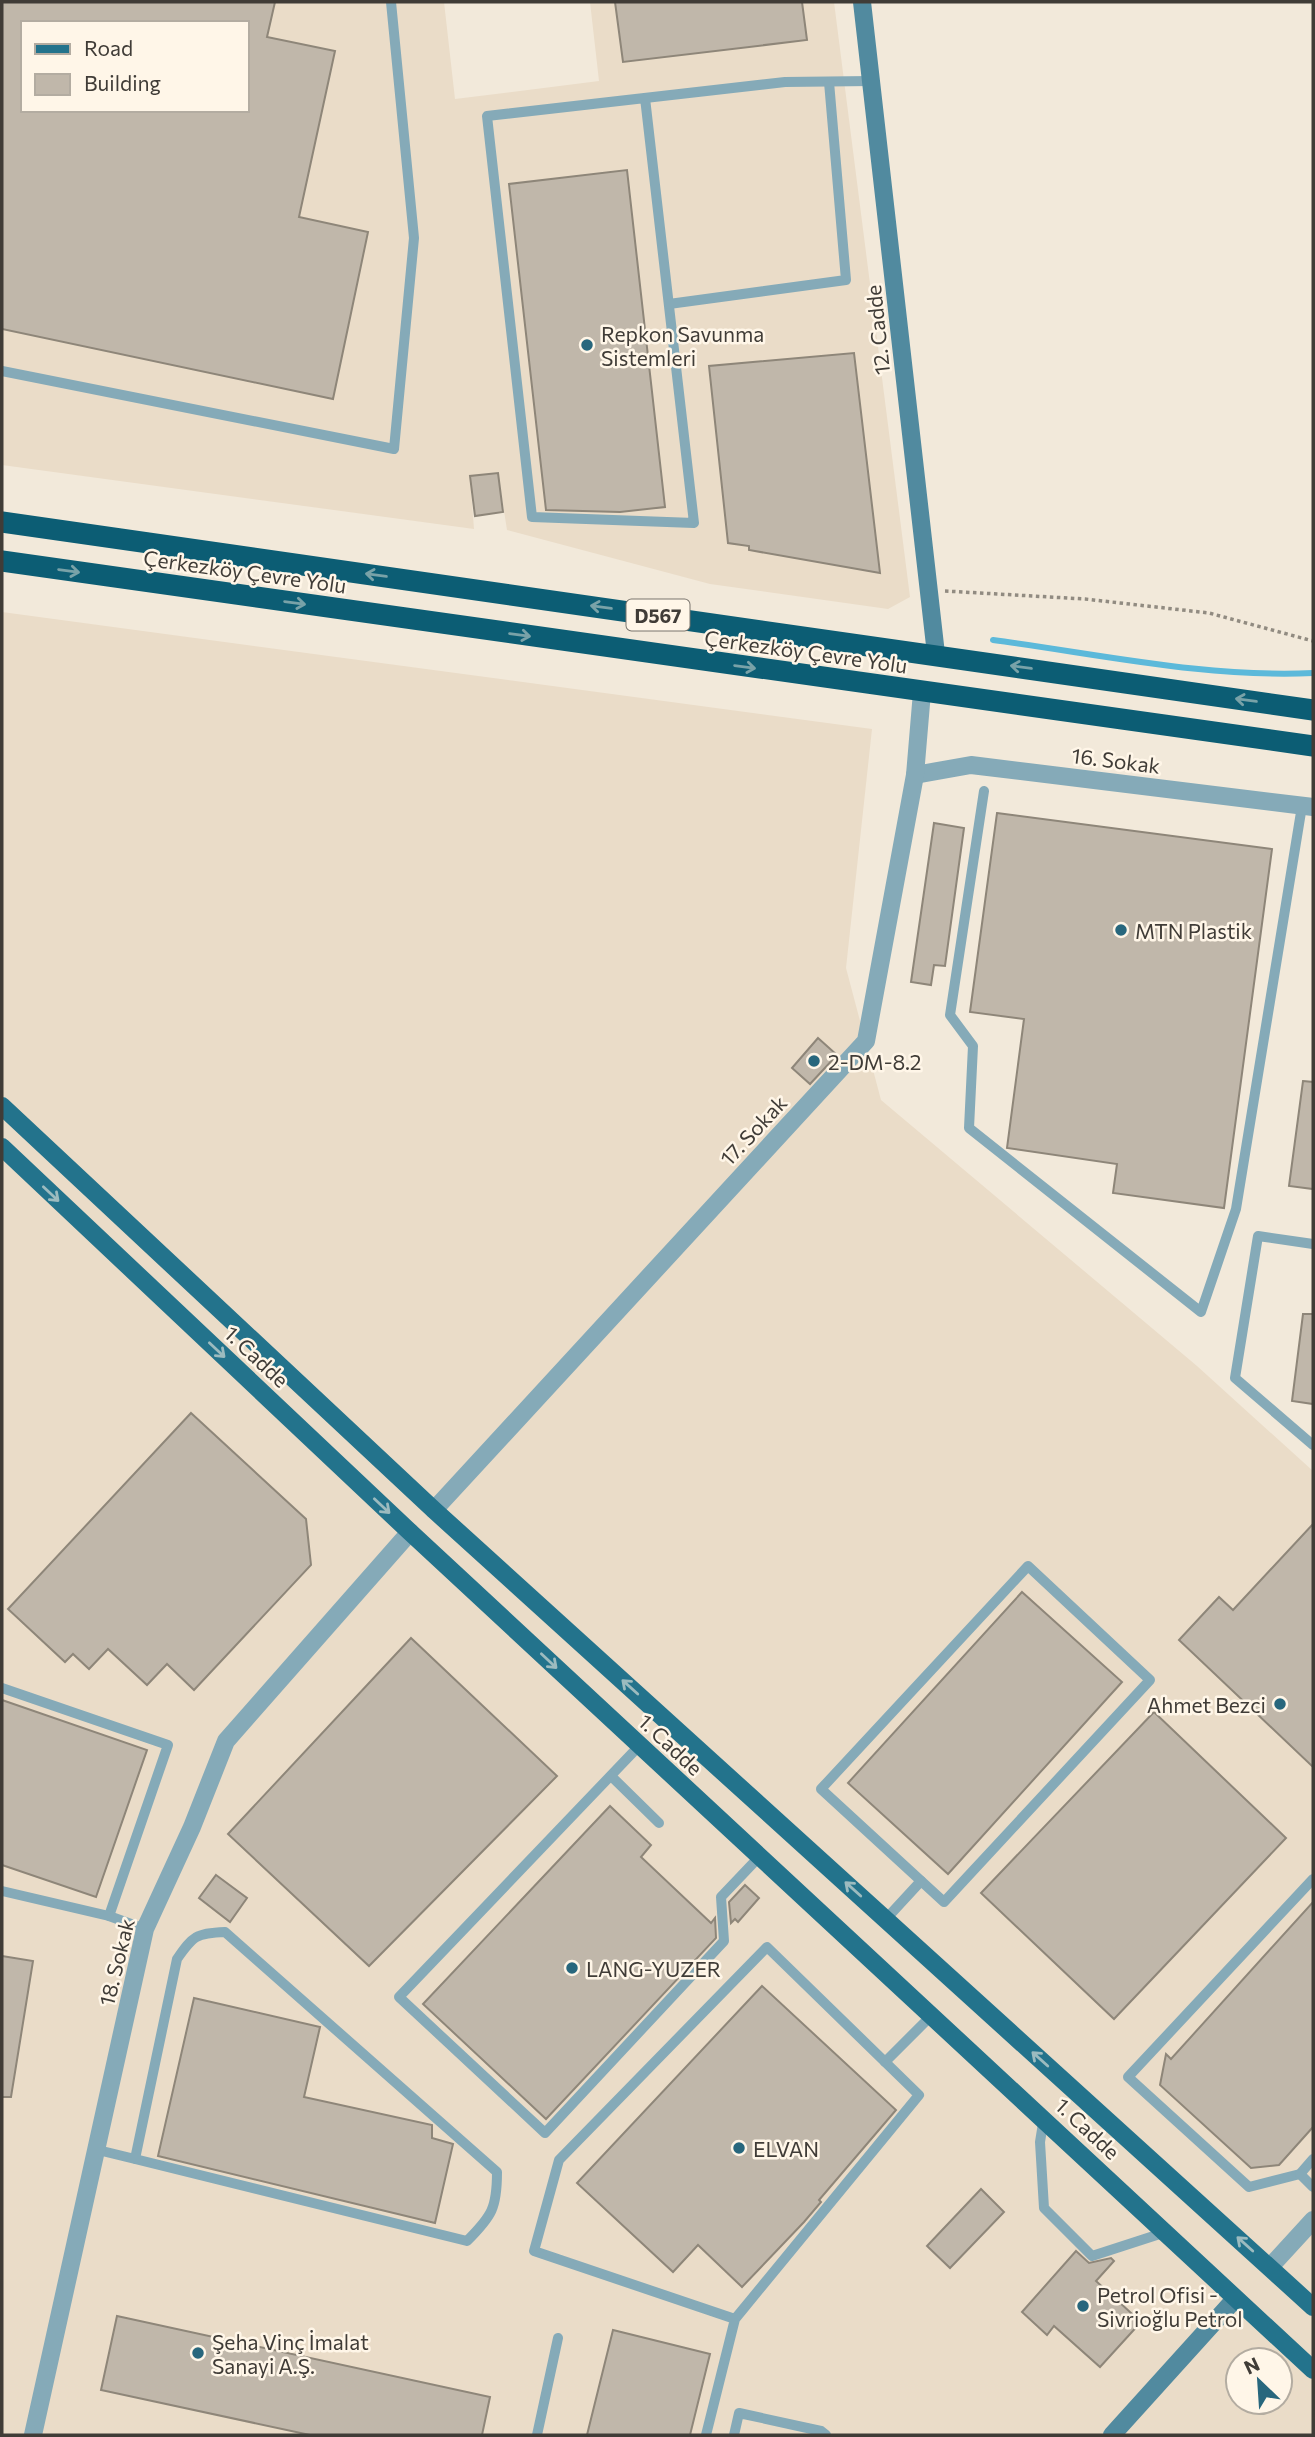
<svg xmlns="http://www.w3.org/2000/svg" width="1315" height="2437" viewBox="0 0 1315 2437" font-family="Commissioner,sans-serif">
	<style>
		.built { fill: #eadcc8; fill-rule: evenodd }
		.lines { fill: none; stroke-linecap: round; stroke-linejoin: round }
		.stream { stroke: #5cb9da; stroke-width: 6 }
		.building { fill: #c0b7aa; stroke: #8e8679; stroke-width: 2; fill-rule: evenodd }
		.path { stroke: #918b81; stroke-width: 3.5; stroke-dasharray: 3.5 3.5; stroke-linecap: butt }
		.lane { stroke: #85aab8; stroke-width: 10 }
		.street { stroke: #85aab8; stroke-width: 18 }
		.secondary { stroke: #518a9f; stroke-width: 18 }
		.primary { stroke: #23738c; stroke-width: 18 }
		.highway { stroke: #0c5d74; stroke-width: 21 }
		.oneway { stroke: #79a2a8 }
		.oneway2 { stroke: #9cbbbf }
		.poi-dot { fill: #28677d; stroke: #fff6e8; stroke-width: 2.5 }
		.labels { text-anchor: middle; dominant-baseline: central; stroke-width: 5; stroke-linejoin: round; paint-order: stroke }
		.shield { fill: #fff6e8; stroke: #79746c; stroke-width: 2 }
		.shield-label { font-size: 19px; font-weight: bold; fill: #403c37 }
		.street-label { font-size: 21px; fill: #403c37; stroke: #fff6e8 }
		.poi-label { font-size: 21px; fill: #403c37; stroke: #fff6e8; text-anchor: start }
	</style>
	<rect width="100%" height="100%" fill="#f2e9da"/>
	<!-- built -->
	<g class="built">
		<path d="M2,2H444L455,99L599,81L590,2H834L910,597L888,609L710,584L507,530L498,473L470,477L474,529L2,465ZM23,23H247V110H23Z"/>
		<path d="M2,612L872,729L846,968L881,1100L1197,1366L1313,1471V2435H2ZM1238,2360H1280V2402H1238Z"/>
	</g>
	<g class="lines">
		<!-- stream -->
		<path class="stream" d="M993,640C1099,654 1206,678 1313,673"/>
	</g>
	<!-- building -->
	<g class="building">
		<path d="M2,2H275L267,37L335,51L299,217L368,232L333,399L2,329ZM23,23H247V110H23Z"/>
		<polygon points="615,2 802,2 807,40 623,62"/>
		<polygon points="627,170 665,507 620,512 546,510 509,184"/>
		<polygon points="854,353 880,573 749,550 749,546 728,543 709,366"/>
		<polygon points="498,473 503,512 475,516 470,476"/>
		<polygon points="997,813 1272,849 1224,1208 1113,1193 1117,1164 1007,1148 1024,1019 970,1012"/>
		<polygon points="934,823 964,828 945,966 934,965 931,985 911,982"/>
		<polygon points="818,1038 837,1055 810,1084 792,1068"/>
		<polygon points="1303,1081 1313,1082 1313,1189 1289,1186"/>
		<polygon points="1303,1314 1313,1314 1313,1404 1292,1401"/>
		<polygon points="191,1413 306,1519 311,1565 194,1690 167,1664 147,1685 108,1649 89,1669 73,1654 65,1662 8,1609"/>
		<polygon points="1313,1524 1313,1767 1179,1640 1219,1597 1233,1610"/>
		<polygon points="1022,1592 1122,1682 948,1874 848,1783"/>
		<polygon points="411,1638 557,1776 369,1966 228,1834"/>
		<polygon points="2,1700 147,1750 96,1897 2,1865"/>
		<polygon points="1154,1712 1286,1838 1114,2019 981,1893"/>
		<polygon points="610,1806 651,1845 641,1857 711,1923 715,1918 716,1938 546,2119 423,2004"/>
		<polygon points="216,1875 247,1898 230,1922 199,1898"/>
		<polygon points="745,1885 759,1898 738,1922 735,1919 731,1923 729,1902"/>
		<polygon points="1313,1902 1313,2127 1279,2165 1251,2168 1160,2085 1166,2054 1171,2059"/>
		<polygon points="2,1956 33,1961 11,2097 2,2097"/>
		<polygon points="762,1986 896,2110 819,2200 821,2202 804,2222 742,2287 698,2245 673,2272 577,2183"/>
		<polygon points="194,1998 320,2027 304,2097 432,2125 432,2138 453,2144 435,2223 158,2156"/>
		<polygon points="981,2189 1004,2212 950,2268 927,2246"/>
		<polygon points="1076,2251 1089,2263 1111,2258 1114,2261 1096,2281 1141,2322 1100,2367 1054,2326 1047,2335 1022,2312"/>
		<polygon points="117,2316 490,2397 482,2435 310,2435 101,2390"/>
		<polygon points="613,2330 710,2354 690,2435 587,2435"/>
	</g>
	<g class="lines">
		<!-- path -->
		<polyline class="path" points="945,591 1085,599 1209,613 1313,641"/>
		<!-- lane -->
		<g class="lane">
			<polyline points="645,98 694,523 532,517 487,116 785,82 871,81"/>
			<polyline points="669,304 846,280 829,82"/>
			<polyline points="2,371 394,449 414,238 391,2"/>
			<polyline points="984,791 950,1015 973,1046 969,1128 1201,1312 1236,1209 1302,806"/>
			<polyline points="1313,1244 1258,1236 1235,1378 1313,1445"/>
			<polygon points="1028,1566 1150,1680 944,1902 821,1789"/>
			<polyline points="2,1688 168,1745 109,1916"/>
			<polyline points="640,1745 399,1997 545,2133 724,1941 721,1897 760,1856"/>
			<polyline points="611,1776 659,1823"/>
			<polyline points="1313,1879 1128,2077 1249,2187 1300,2174 1313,2159"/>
			<polyline points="2,1891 109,1916 145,1929"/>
			<polyline points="886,1919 921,1881"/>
			<polyline points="885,2062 932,2015"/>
			<polyline points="1044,2117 1040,2142 1044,2208 1092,2256 1166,2232"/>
			<path d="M98,2150L135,2159L467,2241C492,2216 497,2208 497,2172L225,1932C196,1933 193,1936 177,1959L135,2159"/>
			<polyline points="1300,2174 1313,2187"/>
			<polyline points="537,2435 558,2338"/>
			<polyline points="706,2435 735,2319 919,2095 767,1947 559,2160 534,2251 735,2319"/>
			<polyline points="734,2435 739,2413 821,2431 826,2435"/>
		</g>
		<!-- street -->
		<g class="street">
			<polyline points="915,775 971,765 1313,807"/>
			<polyline points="434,1510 866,1041 915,775 922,692"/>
			<polyline points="1270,2267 1313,2220"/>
			<polyline points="33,2435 145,1929 192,1827 226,1741 410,1532"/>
		</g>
		<!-- secondary -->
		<g class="secondary">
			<polyline points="862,2 936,654"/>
			<polyline points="1112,2435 1235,2299"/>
		</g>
		<!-- primary -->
		<g class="primary">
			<polyline points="2,1106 434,1510 1313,2307"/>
			<polyline points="2,1147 410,1532 1313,2370"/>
		</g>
		<!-- highway -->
		<g class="highway">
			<polyline points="2,522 1313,710"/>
			<polyline points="2,561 1313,746"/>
		</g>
	</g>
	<!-- one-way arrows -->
	<defs><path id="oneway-shaft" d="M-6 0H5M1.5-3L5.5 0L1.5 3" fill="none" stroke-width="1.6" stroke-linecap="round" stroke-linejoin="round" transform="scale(1.75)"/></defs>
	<g class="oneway">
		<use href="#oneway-shaft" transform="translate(69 571) rotate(8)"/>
		<use href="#oneway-shaft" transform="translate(376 575) rotate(-172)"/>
		<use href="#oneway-shaft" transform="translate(295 603) rotate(8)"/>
		<use href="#oneway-shaft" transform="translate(601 607) rotate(-172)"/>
		<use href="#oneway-shaft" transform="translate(520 635) rotate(8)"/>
		<use href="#oneway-shaft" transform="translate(745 667) rotate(8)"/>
		<use href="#oneway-shaft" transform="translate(1021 667) rotate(-172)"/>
		<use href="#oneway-shaft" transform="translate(1246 700) rotate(-172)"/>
	</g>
	<g class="oneway2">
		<use href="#oneway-shaft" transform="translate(51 1194) rotate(43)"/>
		<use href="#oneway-shaft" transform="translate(217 1350) rotate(43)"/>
		<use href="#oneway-shaft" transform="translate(382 1506) rotate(43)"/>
		<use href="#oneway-shaft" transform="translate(549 1661) rotate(43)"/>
		<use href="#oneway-shaft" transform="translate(630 1687) rotate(-138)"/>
		<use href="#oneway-shaft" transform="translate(853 1889) rotate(-138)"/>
		<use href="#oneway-shaft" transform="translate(1040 2059) rotate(-138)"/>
		<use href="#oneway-shaft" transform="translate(1245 2244) rotate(-138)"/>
	</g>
	<!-- markers -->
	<g class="poi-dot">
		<circle cx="587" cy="345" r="7"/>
		<circle cx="1121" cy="930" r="7"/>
		<circle cx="814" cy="1061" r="7"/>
		<circle cx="1280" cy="1704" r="7"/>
		<circle cx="572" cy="1968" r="7"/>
		<circle cx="739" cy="2148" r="7"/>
		<circle cx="1083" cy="2306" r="7"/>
		<circle cx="198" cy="2353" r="7"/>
	</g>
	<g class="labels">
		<!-- shield labels -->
		<rect class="shield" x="626.5" y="599.5" width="63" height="31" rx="5"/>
		<g class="shield-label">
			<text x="658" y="615">D567</text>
		</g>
		<!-- street labels -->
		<g class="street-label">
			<text transform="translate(877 330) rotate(-96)">12. Cadde</text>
			<text transform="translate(245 571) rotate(8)">Çerkezköy Çevre Yolu</text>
			<text transform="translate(806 651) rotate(8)">Çerkezköy Çevre Yolu</text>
			<text transform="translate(1116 760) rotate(7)">16. Sokak</text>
			<text transform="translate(753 1130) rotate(-47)">17. Sokak</text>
			<text transform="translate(257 1356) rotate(43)">1. Cadde</text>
			<text transform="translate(671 1744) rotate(43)">1. Cadde</text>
			<text transform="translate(116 1962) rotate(-76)">18. Sokak</text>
			<text transform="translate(1088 2128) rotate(43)">1. Cadde</text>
		</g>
		<!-- poi labels -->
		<g class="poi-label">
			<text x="601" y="333">Repkon Savunma<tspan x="601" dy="24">Sistemleri</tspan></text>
			<text x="1135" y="930">MTN Plastik</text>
			<text x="828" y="1061">2-DM-8.2</text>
			<text x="1266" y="1704" text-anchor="end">Ahmet Bezci</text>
			<text x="586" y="1968">LANG-YUZER</text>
			<text x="753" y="2148">ELVAN</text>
			<text x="1097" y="2294">Petrol Ofisi -<tspan x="1097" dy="24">Sivrioğlu Petrol</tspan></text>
			<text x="212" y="2341">Şeha Vinç İmalat<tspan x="212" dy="24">Sanayi A.Ş.</tspan></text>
		</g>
	</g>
	<!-- border -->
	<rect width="1315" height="2437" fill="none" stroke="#403c37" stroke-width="7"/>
	<!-- legend -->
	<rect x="21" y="21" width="228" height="91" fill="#fff6e8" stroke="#b3aca1" stroke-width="2"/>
	<rect x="35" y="44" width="35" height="10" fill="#23738c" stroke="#b3aca1" stroke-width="2"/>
	<text x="84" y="56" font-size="21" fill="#403c37">Road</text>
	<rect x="35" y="74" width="35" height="21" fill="#c0b7aa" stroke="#b3aca1" stroke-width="2"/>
	<text x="84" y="91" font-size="21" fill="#403c37">Building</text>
	<!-- north arrow -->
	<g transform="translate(1259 2381) rotate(335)"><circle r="33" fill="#fff6e8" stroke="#b3aca1" stroke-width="2"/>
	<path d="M0-5L12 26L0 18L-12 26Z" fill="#28677d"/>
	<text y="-10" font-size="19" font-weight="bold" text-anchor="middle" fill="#403c37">N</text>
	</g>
</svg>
